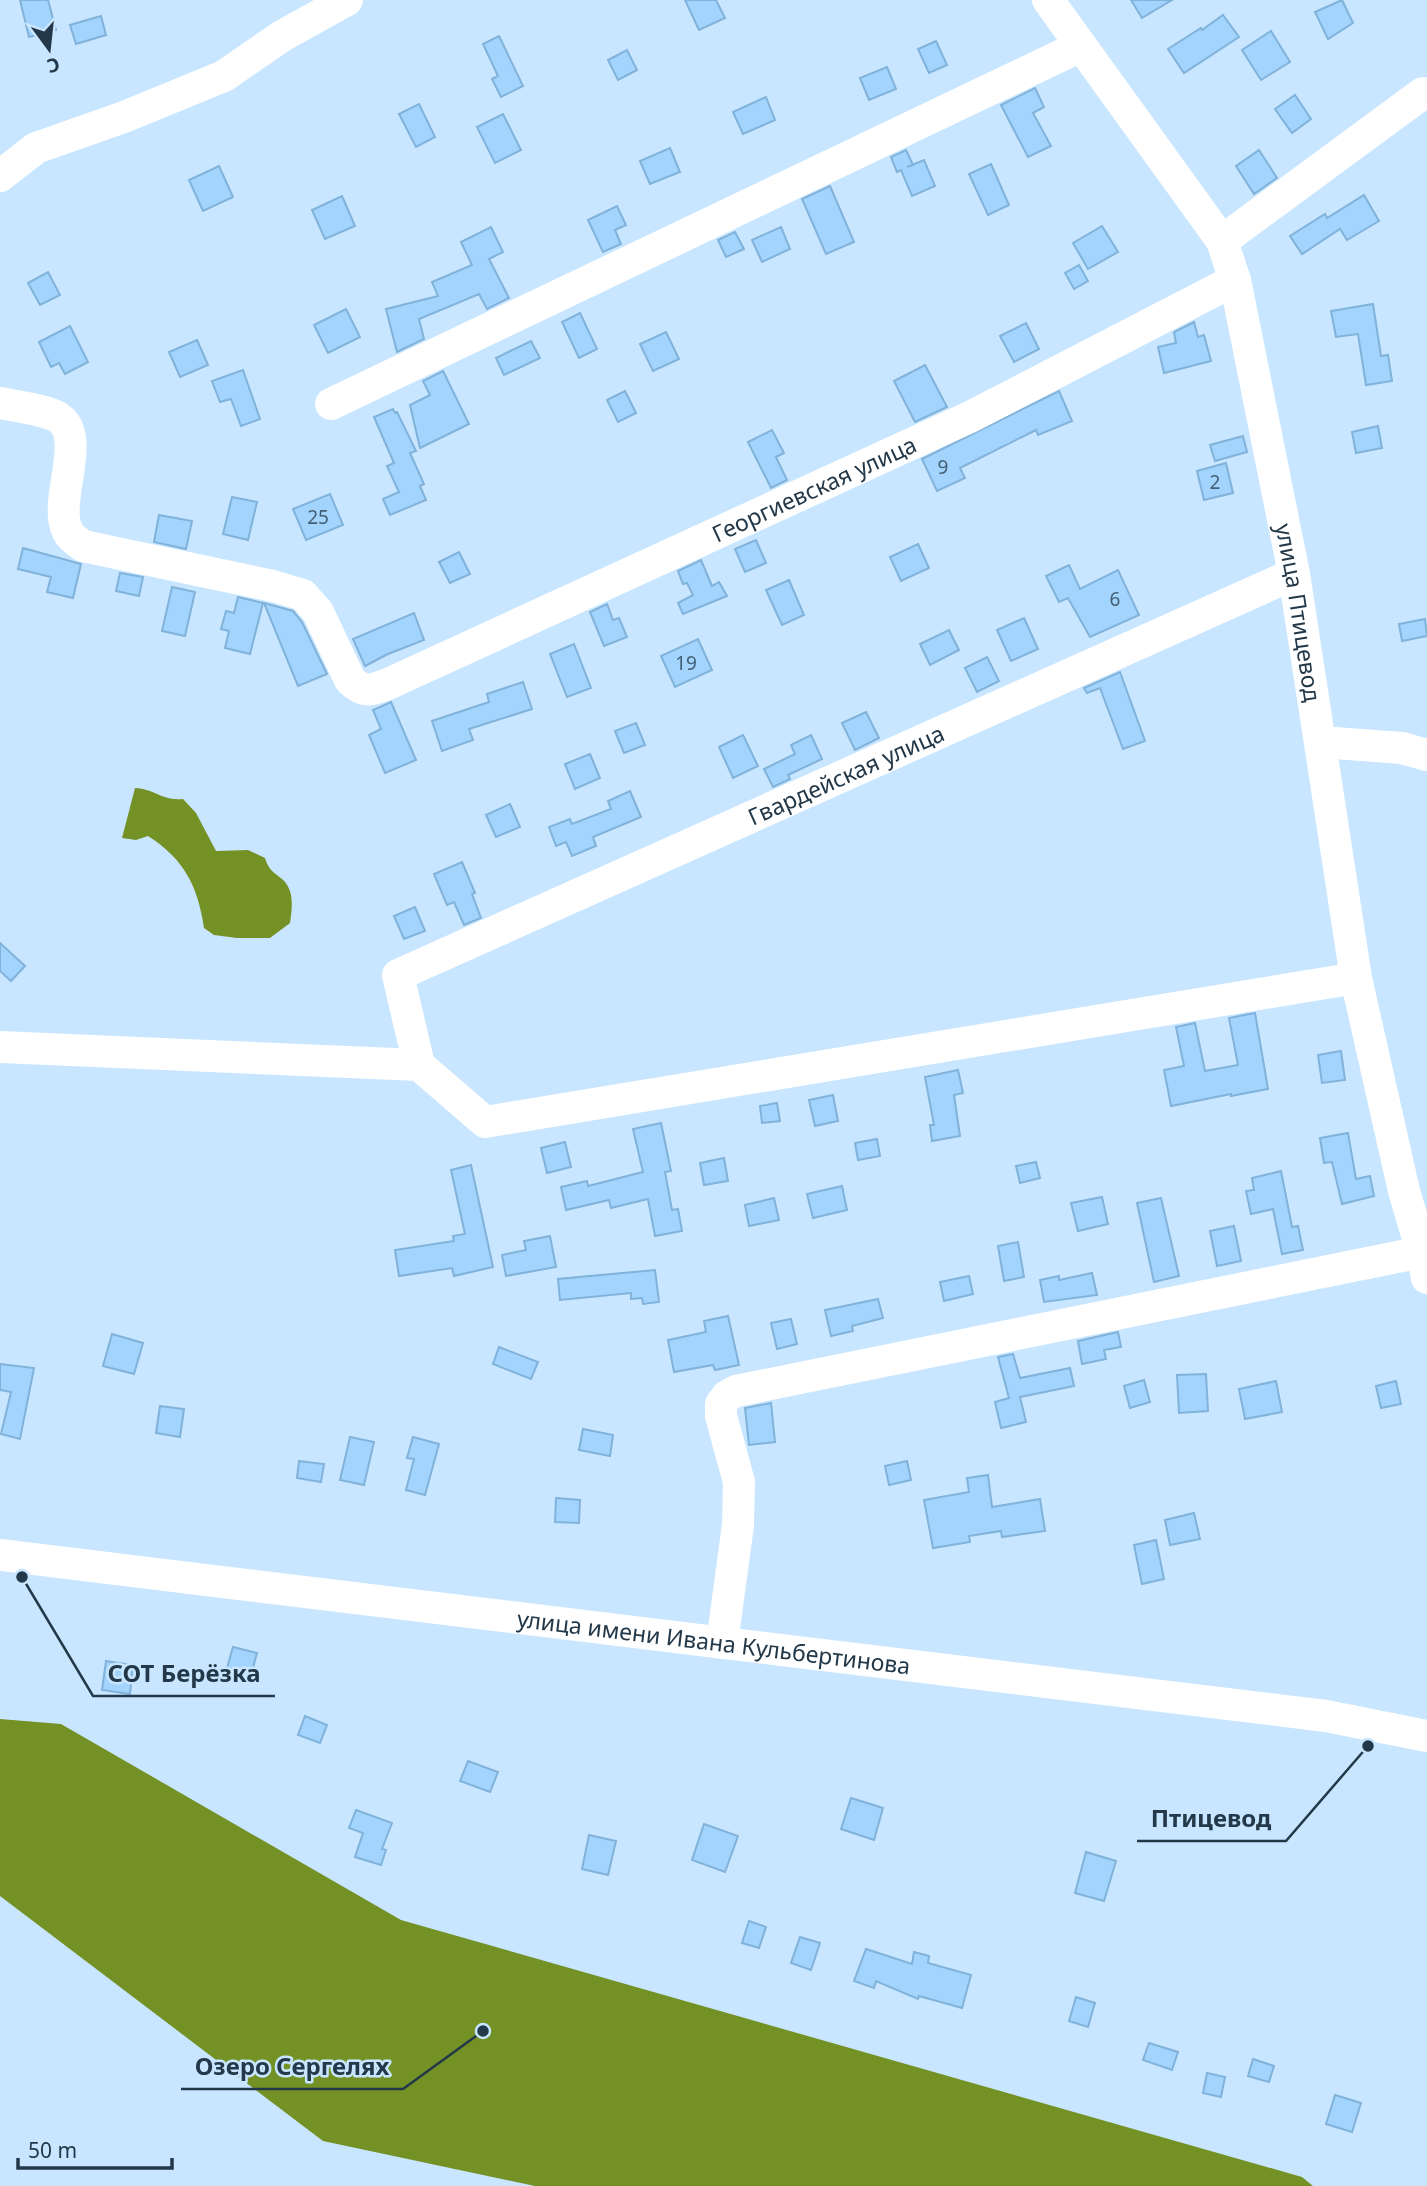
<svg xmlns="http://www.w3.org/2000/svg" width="1427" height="2186" viewBox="0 0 1427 2186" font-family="'Noto Sans',sans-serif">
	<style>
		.water { fill: #749125 }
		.building { fill: #a2d4fd; stroke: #81b2da; stroke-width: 2 }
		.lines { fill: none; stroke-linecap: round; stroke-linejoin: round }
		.minor { stroke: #fff; stroke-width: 32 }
		.labels { text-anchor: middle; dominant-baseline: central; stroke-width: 5; stroke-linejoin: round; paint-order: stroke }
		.number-label { font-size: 19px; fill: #435f75 }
		.street-label { font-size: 23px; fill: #233848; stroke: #c8e6ff }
		.leader { fill: none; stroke: #233848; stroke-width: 2.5 }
		.callout-dot { fill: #233848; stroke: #c8e6ff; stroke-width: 2.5 }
		.callout-label { font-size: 24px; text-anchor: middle; font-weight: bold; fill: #233848; stroke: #c8e6ff; stroke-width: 5; stroke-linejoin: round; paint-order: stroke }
	</style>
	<rect width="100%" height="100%" fill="#c8e6ff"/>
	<!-- water -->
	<g class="water">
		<path d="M135,788C156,789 161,801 183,799L196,813L216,851L248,850L265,858C269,870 272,871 282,879C295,890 292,909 290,923L270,938H237L214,935L204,928C198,886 184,859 148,836L136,840L122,838Z"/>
		<polygon points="0,1719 61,1724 401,1920 1302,2177 1313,2186 535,2186 323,2141 0,1896"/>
	</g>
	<!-- building -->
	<g class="building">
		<polygon points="20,0 48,0 56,30 29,37"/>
		<polygon points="685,0 716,0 725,18 699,30"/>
		<polygon points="1131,0 1172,0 1142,18"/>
		<polygon points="1342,0 1353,23 1328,39 1315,12"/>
		<polygon points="1223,15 1239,37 1184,73 1168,49 1201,28 1202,30"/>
		<polygon points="101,16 106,35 76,44 70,25"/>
		<polygon points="1271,31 1290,62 1261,80 1242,50"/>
		<polygon points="499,36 523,86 501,97 492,79 498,76 483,44"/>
		<polygon points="936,41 947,65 929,73 918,49"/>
		<polygon points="627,50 637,70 618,80 608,60"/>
		<polygon points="887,67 896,89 869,100 860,78"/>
		<polygon points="1035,88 1044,107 1033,113 1051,146 1028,157 1001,105"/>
		<polygon points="1295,95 1311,119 1292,133 1275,109"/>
		<polygon points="766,97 775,120 743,134 733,112"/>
		<polygon points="419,104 435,137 416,147 399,114"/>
		<polygon points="503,114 521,150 495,163 477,127"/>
		<polygon points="670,148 680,172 650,184 640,161"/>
		<polygon points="906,150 913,165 907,167 924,160 935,186 912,196 901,170 897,172 891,157"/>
		<polygon points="1259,150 1277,178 1254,194 1236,166"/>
		<polygon points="991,164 1009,205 988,215 969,174"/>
		<polygon points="219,166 233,197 203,211 189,180"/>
		<polygon points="830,186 854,242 826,254 802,199"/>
		<polygon points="1364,195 1379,221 1347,240 1340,229 1302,254 1290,236 1325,214 1327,218"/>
		<polygon points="342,196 355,226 325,239 312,210"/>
		<polygon points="617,206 626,225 615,230 621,244 603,252 588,220"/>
		<polygon points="1102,226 1118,252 1088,269 1073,243"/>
		<polygon points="491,227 503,252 489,259 509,298 487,309 479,294 419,319 424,339 397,352 386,309 438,296 432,282 472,265 461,242"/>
		<polygon points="781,227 790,249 762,262 752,240"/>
		<polygon points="735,232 744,249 726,257 718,240"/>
		<polygon points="1079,265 1088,281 1074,289 1065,273"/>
		<polygon points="48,272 60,295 40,305 28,283"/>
		<polygon points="1373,304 1381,356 1388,355 1392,381 1366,385 1358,334 1336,337 1331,311"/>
		<polygon points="346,309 360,337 328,353 314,325"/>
		<polygon points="580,313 597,349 579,358 562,322"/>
		<polygon points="1194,322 1198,337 1204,335 1211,361 1164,373 1158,347 1176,343 1174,332"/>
		<polygon points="1026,323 1039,349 1014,362 1000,336"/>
		<polygon points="70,326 88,362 65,374 59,363 51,367 39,342"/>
		<polygon points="666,332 679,359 653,371 640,344"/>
		<polygon points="197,340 208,365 180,377 169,352"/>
		<polygon points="531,341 540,358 504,375 496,358"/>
		<polygon points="925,365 947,407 915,422 894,381"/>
		<polygon points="243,370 260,419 241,426 231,399 220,402 212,381"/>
		<polygon points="443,371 469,424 420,448 410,405 430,395 423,381"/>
		<polygon points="625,391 636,413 618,422 607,400"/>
		<polygon points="1059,391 1072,421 1038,435 1036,430 960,468 965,478 937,491 922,459"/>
		<polygon points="393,409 395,413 397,412 416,451 410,453 424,484 420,486 426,500 390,515 383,499 399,492 387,466 394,463 374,417"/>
		<polygon points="1378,426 1382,448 1356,453 1352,432"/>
		<polygon points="772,430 784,453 776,457 787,480 771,488 748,442"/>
		<polygon points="1243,436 1247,452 1215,461 1210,445"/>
		<polygon points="1226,463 1233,493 1204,500 1197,471"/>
		<polygon points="330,494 343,525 306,540 293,509"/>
		<polygon points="232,497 257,502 248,540 223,534"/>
		<polygon points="159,515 192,521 186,549 154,542"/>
		<polygon points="756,540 766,563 745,572 735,549"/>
		<polygon points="918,544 929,568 901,581 890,557"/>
		<polygon points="23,548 81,564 73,598 47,592 51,577 18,569"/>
		<polygon points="459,552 470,574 450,583 439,562"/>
		<polygon points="701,560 712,586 719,582 727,596 683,614 678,603 693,595 687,583 683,584 678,571"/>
		<polygon points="1069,565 1080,589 1118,570 1139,615 1090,637 1068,598 1059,602 1046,576"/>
		<polygon points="120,573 143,577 139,596 116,591"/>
		<polygon points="789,580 804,615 782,625 766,590"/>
		<polygon points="172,587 195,592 185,636 162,631"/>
		<polygon points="238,597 263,603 250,654 225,648 229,631 221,629 226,611 234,613"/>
		<polygon points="264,603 293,611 302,622 327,674 298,686"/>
		<polygon points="607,604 613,620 619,618 627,637 604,646 590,612"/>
		<polygon points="414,613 424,640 388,654 365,666 353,639"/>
		<polygon points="1024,618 1038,649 1011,661 997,630"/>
		<polygon points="1425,619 1427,636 1402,641 1399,624"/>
		<polygon points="949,630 959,650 930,665 920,644"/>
		<polygon points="698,639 712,670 675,687 661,656"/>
		<polygon points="574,644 591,688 567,697 550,654"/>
		<polygon points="987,657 999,681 977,692 965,668"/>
		<polygon points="1120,672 1145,741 1123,749 1100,688 1087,693 1084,688"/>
		<polygon points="523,682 532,709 469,729 473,740 442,751 432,721 489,702 487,694"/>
		<polygon points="391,702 416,760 385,773 369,735 381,729 373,710"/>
		<polygon points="866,712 879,738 855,750 842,723"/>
		<polygon points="636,723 645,745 624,753 615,731"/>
		<polygon points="743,735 758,766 733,778 719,747"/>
		<polygon points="811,735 822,759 788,775 790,779 773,787 764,769 795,754 791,745"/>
		<polygon points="590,754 600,778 575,789 565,764"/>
		<polygon points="630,791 641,817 593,837 596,846 572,856 566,842 556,846 549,827 570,819 572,824 611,809 608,801"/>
		<polygon points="510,804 520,827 496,837 486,815"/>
		<polygon points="462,862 475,893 472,894 481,918 464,925 454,902 447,905 434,874"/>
		<polygon points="415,907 425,931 404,939 394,916"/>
		<polygon points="0,943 25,966 11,981 0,971"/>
		<polygon points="1255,1013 1268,1089 1231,1096 1231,1094 1171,1106 1164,1070 1184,1066 1176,1027 1195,1023 1205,1071 1238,1065 1229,1018"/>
		<polygon points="1341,1051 1345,1080 1322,1083 1318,1055"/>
		<polygon points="958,1070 963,1093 954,1095 960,1136 932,1141 930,1125 934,1125 925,1077"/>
		<polygon points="833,1095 838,1121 815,1126 809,1100"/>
		<polygon points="777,1103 780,1121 762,1123 760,1106"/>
		<polygon points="661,1123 671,1171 665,1172 672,1210 678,1209 682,1231 655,1236 648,1199 611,1208 609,1200 566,1210 561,1187 587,1181 588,1186 643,1172 633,1129"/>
		<polygon points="1348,1133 1356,1179 1370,1176 1374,1196 1342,1204 1332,1162 1324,1163 1320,1138"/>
		<polygon points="877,1139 880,1156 858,1160 855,1143"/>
		<polygon points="565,1142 571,1167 547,1173 541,1148"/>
		<polygon points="724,1158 728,1181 704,1185 700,1163"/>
		<polygon points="1036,1162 1040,1178 1020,1183 1016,1166"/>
		<polygon points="471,1165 493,1267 454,1276 452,1268 399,1276 395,1250 454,1241 453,1236 465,1234 451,1170"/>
		<polygon points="1281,1171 1292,1227 1298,1226 1303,1250 1282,1254 1273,1209 1251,1214 1246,1191 1254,1190 1252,1178"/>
		<polygon points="842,1186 847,1210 813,1218 807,1194"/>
		<polygon points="1102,1197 1108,1224 1078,1231 1071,1203"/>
		<polygon points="774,1198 779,1220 749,1226 745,1205"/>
		<polygon points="1161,1198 1179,1276 1154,1282 1137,1203"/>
		<polygon points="1234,1226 1241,1261 1217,1266 1210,1231"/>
		<polygon points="550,1236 556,1267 506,1276 502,1255 526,1250 524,1241"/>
		<polygon points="1018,1242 1024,1277 1004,1281 998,1246"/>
		<polygon points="655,1270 659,1302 643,1304 642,1298 631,1299 631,1293 560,1300 558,1279"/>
		<polygon points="1092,1273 1097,1295 1044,1302 1040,1280 1059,1276 1059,1280"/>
		<polygon points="969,1276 973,1294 944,1301 940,1282"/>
		<polygon points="878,1299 883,1318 852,1326 853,1331 831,1336 825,1310"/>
		<polygon points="728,1316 739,1365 715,1370 713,1365 674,1372 668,1340 706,1332 704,1321"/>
		<polygon points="791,1319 797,1344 777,1349 771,1323"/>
		<polygon points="1118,1332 1121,1347 1104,1350 1106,1359 1082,1364 1078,1341"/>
		<polygon points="112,1334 143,1343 134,1374 103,1366"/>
		<polygon points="499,1347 538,1362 531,1379 493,1364"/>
		<polygon points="1013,1354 1020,1378 1070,1368 1074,1386 1020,1397 1026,1422 1001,1428 995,1402 1009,1398 998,1357"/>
		<polygon points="0,1364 34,1368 20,1439 1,1434 11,1392 0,1390"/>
		<polygon points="1206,1374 1208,1411 1179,1413 1177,1375"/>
		<polygon points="1144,1380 1150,1402 1130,1408 1124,1386"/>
		<polygon points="1276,1381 1282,1412 1245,1419 1239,1389"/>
		<polygon points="1396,1381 1401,1404 1381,1408 1376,1386"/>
		<polygon points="771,1403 775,1442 749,1445 745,1408"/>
		<polygon points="160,1406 184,1409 180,1437 156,1433"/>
		<polygon points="583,1429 613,1435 610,1456 579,1450"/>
		<polygon points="350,1437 374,1442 364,1485 340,1480"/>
		<polygon points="413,1437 439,1444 425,1495 406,1490 414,1459 407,1458"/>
		<polygon points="299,1461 324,1464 321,1482 297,1478"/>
		<polygon points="907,1461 911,1480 889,1485 885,1466"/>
		<polygon points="988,1475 992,1507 1040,1499 1045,1531 1002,1537 1001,1531 969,1536 970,1542 933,1548 924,1500 969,1492 967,1478"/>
		<polygon points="556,1498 580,1500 579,1523 555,1522"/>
		<polygon points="1194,1513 1200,1539 1170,1545 1165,1520"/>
		<polygon points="1156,1540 1164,1579 1142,1584 1134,1545"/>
		<polygon points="233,1647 257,1653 249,1682 225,1675"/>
		<polygon points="106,1661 133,1665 130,1694 102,1690"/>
		<polygon points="305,1716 327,1725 320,1743 298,1735"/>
		<polygon points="468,1761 498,1772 490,1792 460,1781"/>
		<polygon points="851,1798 883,1808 874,1840 841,1829"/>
		<polygon points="356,1810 392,1823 382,1849 386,1850 381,1865 355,1857 363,1833 349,1828"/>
		<polygon points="704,1824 738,1836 725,1872 692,1860"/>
		<polygon points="589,1835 616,1841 608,1875 582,1869"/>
		<polygon points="1086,1852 1116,1861 1104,1901 1075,1893"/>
		<polygon points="749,1921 766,1927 759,1948 742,1943"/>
		<polygon points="800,1937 820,1943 811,1970 791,1963"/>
		<polygon points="866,1949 912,1964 914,1952 929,1956 928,1963 971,1975 962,2008 919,1996 918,1999 876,1981 874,1988 854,1981"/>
		<polygon points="1076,1997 1095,2003 1088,2027 1069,2021"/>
		<polygon points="1149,2043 1178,2052 1172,2070 1143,2060"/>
		<polygon points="1253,2059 1274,2066 1269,2082 1248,2076"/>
		<polygon points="1207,2073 1225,2077 1221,2097 1203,2093"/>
		<polygon points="1335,2095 1361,2103 1352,2132 1326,2124"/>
	</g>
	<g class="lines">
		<!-- minor -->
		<g class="minor">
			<path id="s1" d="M1048,0L1222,241L1235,280L1294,574L1356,978L1404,1191L1422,1252L1427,1278"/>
			<polyline points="0,176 36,148 124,117 224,76 282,36 347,0"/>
			<polyline points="1222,241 1423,93"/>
			<path id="s2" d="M0,403C15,406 47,410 59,418C89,439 49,508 70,535C73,539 79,543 83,546L273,586L303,595L318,612L350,680C365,694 370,690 388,684L970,417L1235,280"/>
			<polyline points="331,404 1081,46"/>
			<polyline points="1321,742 1402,748 1427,755"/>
			<polyline points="0,1047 419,1065 485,1122 1356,978"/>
			<path id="s3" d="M419,1065L398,975L1294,574"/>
			<path id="s4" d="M0,1555L1326,1716L1427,1736"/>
			<polyline points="722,1643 738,1525 739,1482 721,1416 721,1404 727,1396 736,1391 1422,1252"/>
		</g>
	</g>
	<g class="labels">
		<!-- number labels -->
		<g class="number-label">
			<text x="943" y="467">9</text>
			<text x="1215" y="482">2</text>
			<text x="318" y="517">25</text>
			<text x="1115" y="599">6</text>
			<text x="686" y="663">19</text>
		</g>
		<!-- street labels -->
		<g class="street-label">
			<text stroke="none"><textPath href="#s2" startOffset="1034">Георгиевская улица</textPath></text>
			<text stroke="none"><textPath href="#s1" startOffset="677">улица Птицевод</textPath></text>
			<text stroke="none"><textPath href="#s3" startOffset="583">Гвардейская улица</textPath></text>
			<text stroke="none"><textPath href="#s4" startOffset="719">улица имени Ивана Кульбертинова</textPath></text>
		</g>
	</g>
	<!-- callouts -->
	<path class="leader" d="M22 1577L93 1696H275M1368 1746L1286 1841H1137M483 2031L403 2089H181"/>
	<g class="callout-dot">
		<circle cx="22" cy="1577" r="7"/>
		<circle cx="1368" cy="1746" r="7"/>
		<circle cx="483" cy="2031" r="7"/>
	</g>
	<g class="callout-label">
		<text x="184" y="1682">СОТ Берёзка</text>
		<text x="1211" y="1827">Птицевод</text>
		<text x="292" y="2075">Озеро Сергелях</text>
	</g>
	<!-- north arrow -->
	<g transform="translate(49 49) rotate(165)" stroke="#c8e6ff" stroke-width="5" paint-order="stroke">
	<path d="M0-5L12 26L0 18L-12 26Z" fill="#233848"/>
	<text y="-10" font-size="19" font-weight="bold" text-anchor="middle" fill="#233848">С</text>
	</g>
	<!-- scale -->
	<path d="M18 2158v10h154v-10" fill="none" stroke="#233848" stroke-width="3.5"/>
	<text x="28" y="2158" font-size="21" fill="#233848" stroke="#c8e6ff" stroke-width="5" paint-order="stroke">50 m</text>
</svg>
